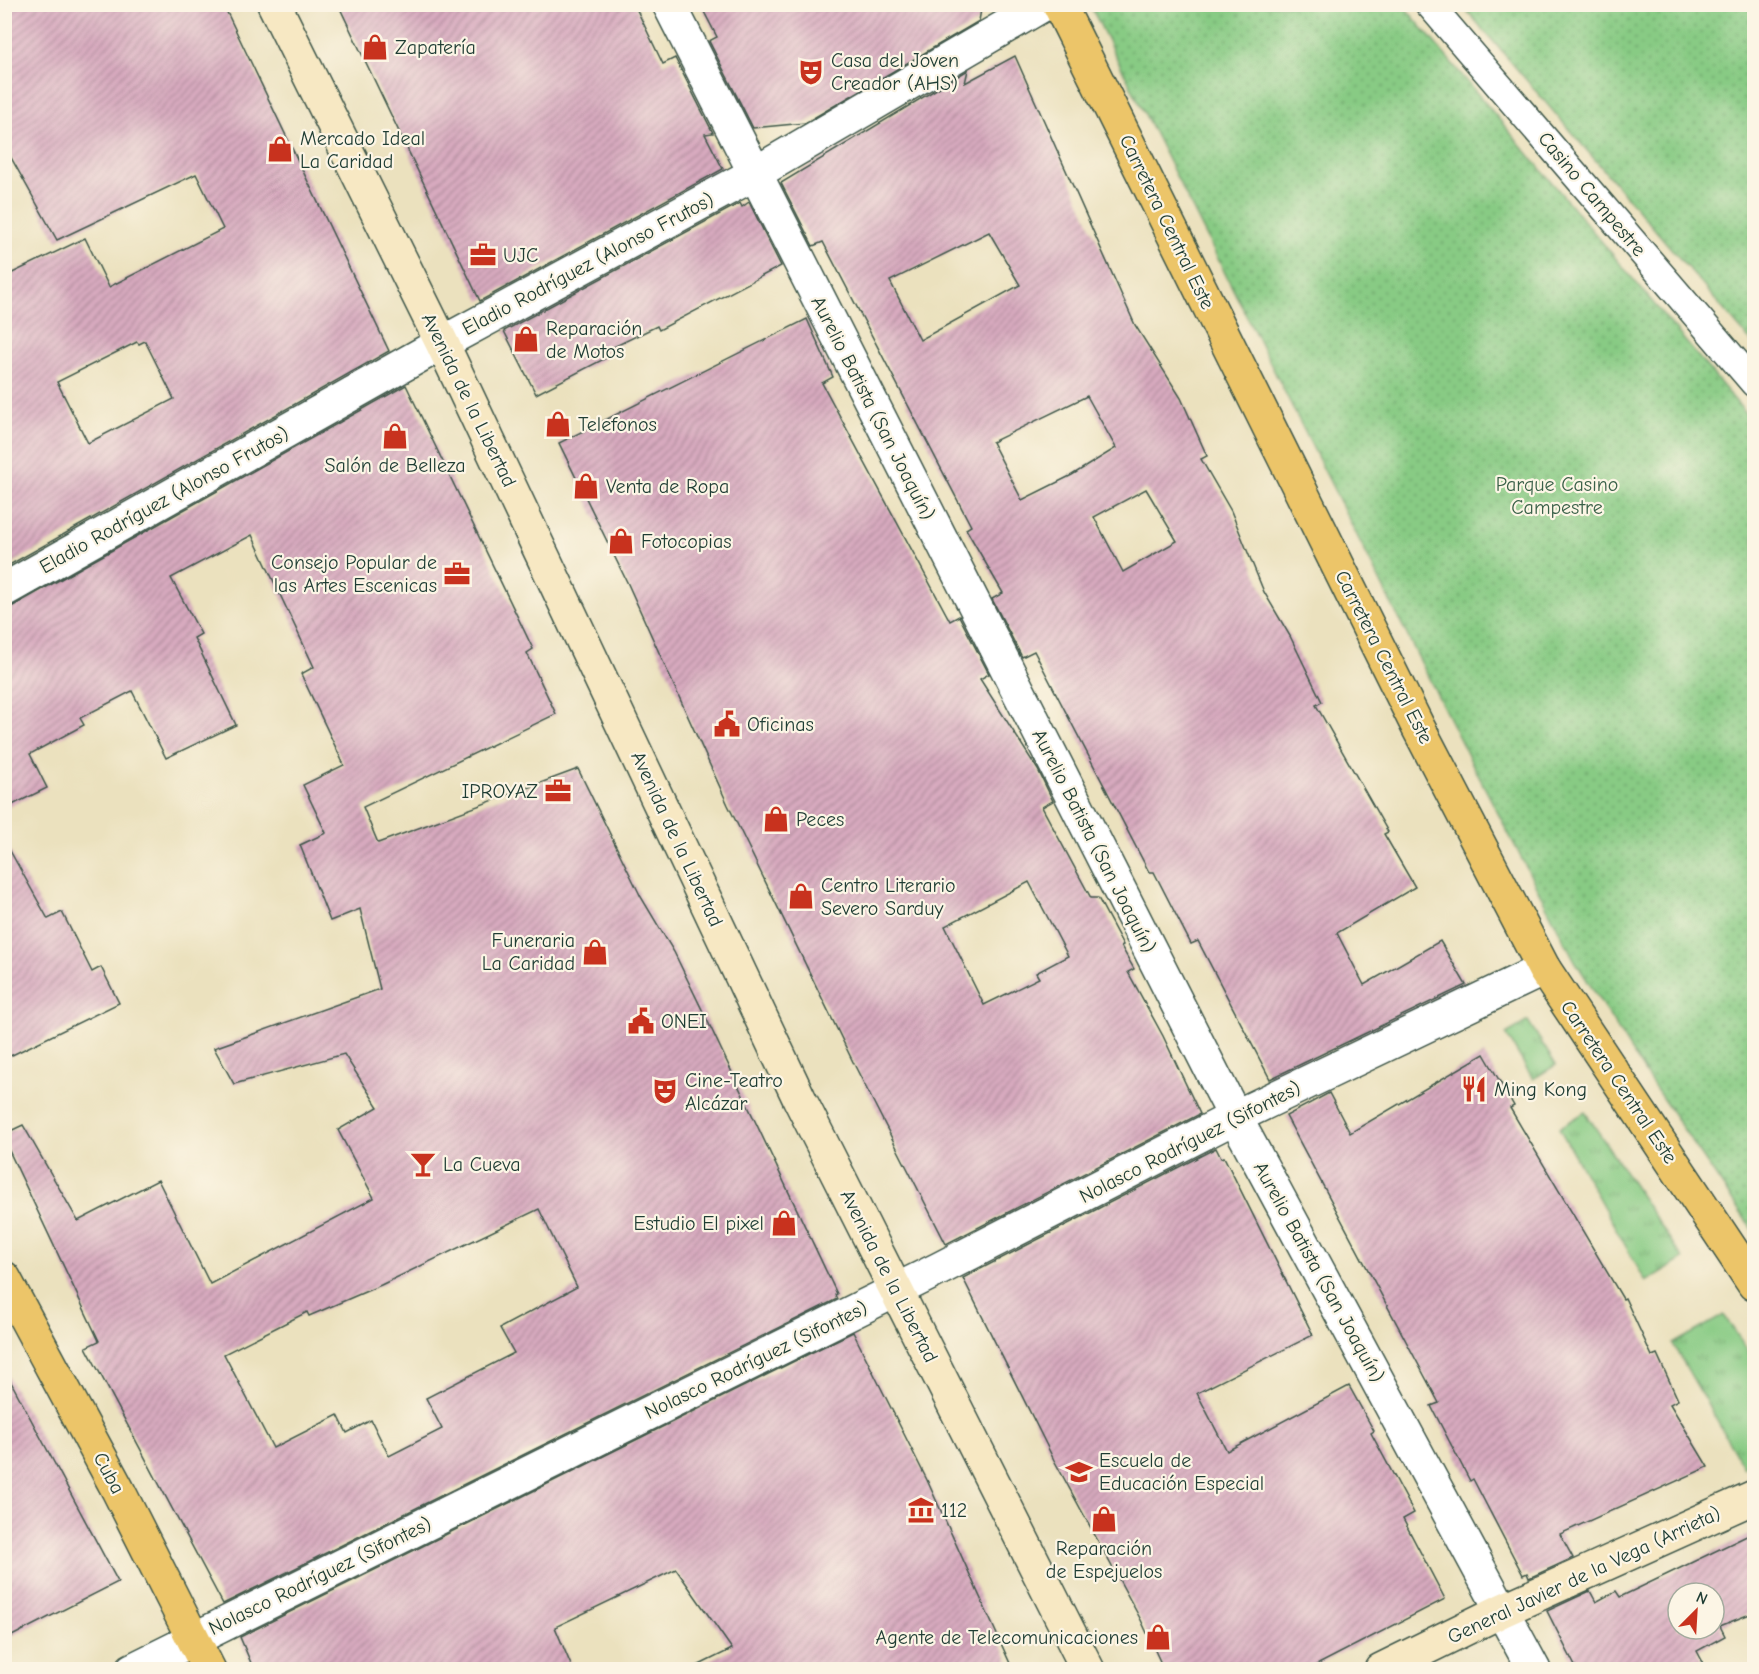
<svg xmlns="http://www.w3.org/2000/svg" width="1759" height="1674" viewBox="0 0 1759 1674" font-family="'Comic Neue',sans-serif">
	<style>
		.grass { fill: url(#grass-tufts); stroke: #54845c; stroke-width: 1.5 }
		.park { fill: url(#park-dots); stroke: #54845c; stroke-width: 1.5 }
		.building { fill: url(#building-hatch); fill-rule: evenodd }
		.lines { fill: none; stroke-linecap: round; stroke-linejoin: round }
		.pedestrian-casing { stroke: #3e5649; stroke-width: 30 }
		.minor-casing { stroke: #3e5649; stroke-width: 36 }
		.secondary-casing { stroke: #3e5649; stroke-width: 36 }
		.primary-casing { stroke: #3e5649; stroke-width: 36 }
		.pedestrian { stroke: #fff; stroke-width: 27 }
		.minor { stroke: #fff; stroke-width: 33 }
		.secondary { stroke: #f7e8c3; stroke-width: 33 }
		.primary { stroke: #ecc569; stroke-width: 33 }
		.labels { text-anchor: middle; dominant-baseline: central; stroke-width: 4.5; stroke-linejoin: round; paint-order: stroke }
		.poi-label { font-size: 20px; fill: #1f3d34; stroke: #fcf5e5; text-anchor: start }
		.street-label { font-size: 20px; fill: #1f3d34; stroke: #fcf5e5 }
		.park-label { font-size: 20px; fill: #396048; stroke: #fcf5e5 }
	</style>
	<defs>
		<pattern id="grass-tufts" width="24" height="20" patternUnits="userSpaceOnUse" patternTransform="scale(1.5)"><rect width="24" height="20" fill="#88cb84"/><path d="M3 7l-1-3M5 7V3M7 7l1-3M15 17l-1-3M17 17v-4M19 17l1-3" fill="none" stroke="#6fa66d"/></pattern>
		<pattern id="park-dots" width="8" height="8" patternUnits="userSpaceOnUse" patternTransform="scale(1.5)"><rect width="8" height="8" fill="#88cb84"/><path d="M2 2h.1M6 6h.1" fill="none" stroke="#6fa66d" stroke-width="1.8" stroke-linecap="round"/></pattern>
		<pattern id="building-hatch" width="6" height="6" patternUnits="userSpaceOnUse" patternTransform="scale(1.5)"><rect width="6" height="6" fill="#d8aabf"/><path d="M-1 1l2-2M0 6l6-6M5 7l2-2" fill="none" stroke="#af8c9c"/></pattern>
	</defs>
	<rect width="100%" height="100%" fill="#fcf5e5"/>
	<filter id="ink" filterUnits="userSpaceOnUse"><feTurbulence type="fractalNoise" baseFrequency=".0167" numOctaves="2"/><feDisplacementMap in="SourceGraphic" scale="12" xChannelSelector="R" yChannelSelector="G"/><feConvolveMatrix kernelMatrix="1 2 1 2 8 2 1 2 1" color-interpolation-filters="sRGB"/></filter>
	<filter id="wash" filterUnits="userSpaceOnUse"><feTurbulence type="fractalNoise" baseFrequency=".008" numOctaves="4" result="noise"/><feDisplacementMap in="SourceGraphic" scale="24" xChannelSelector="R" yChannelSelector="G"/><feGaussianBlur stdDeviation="1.35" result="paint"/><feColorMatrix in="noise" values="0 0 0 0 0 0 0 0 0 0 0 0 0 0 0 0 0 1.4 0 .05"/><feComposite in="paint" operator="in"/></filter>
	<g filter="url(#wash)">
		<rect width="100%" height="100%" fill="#ebe1be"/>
		<!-- grass -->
		<g class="grass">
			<polygon points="1528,1021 1556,1065 1533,1079 1506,1034"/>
			<polygon points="1585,1112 1683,1259 1646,1282 1559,1128"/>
			<polygon points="1724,1315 1754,1360 1754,1462 1744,1468 1673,1344"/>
		</g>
		<!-- park -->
		<g class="park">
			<polygon points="1090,5 1403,5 1754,423 1754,1232 1647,1076 1575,961 1462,744"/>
			<polygon points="1462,5 1754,5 1754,345"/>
		</g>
		<g id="blocks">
			<!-- building -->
			<g class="building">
				<path d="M4,4H223L389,351L4,568V277L85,238L109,287L223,229L196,174L57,240L4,145ZM145,341L174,399L88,443L57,382L137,342L139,344Z"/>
				<polygon points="338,4 634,4 663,64 675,58 713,133 705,134 723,169 480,301"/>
				<polygon points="700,4 982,4 979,21 805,123 753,128 709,41 717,37"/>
				<path d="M1015,56L1135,325L1181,398L1207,456L1201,459L1231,511L1264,592L1290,636L1322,702L1316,705L1388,832L1384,834L1415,887L1337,933L1364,985L1440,941L1466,985L1270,1079L1198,941L1191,944L1154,872H1149L1034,651L1022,657L992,599L1003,593L966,529L971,526L823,242L813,246L781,183L968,70L965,83ZM989,232L1020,285L920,340L890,281ZM1087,396L1116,448L1072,475L1022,500L992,442ZM1146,489L1177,541L1123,572L1094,517Z"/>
				<polygon points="749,202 781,266 659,330 657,326 603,352 606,358 536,394 504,331 740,203 742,207"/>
				<path d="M807,319L833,377L822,383L950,621L959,616L989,674L980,679L1038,770L1053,801L1042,807L1091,898H1098L1123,945L1121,946L1134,969L1128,972L1163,1036L1200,1114L946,1244L855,1066L728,805L628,584L559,443ZM1029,882L1068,956L1036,973L1039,978L984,1005L945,926Z"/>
				<path d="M406,385L533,649L527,653L556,714L363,807L378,843L578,769L641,897L674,952L710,1026L837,1294L835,1295L837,1299L223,1604L86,1347L99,1341L4,1140V1134L23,1125L78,1221L158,1180L210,1284L374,1198L338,1130L378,1107L344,1054L234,1084L214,1048L380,989L360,909L330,921L300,845L326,833L303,785L344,765L301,674L314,667L252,535L171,578L201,634L194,638L236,725L166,758L132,691L80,718L84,725L30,754L47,788L4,809V609L13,606ZM539,1209L577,1287L500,1328L514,1353L426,1398L442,1429L389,1456L371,1420L347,1433L338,1415L273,1448L224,1354L307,1312L309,1316L381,1285Z"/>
				<polygon points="4,840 48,919 62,912 92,972 101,967 119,1003 4,1059"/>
				<polygon points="1484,1054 1514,1106 1510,1108 1623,1299 1625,1298 1652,1356 1657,1354 1678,1400 1670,1404 1708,1467 1560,1534 1573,1558 1529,1578 1527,1573 1523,1575 1473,1479 1470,1481 1431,1406 1439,1403 1286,1116 1329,1093 1350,1133"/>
				<polygon points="1216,1148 1221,1158 1224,1157 1313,1335 1197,1393 1227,1451 1349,1386 1374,1431 1371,1433 1414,1513 1403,1519 1445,1599 1307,1670 1164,1670 1141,1620 1054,1460 963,1278"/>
				<polygon points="853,1332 927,1480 1013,1670 689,1670 732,1649 676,1569 555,1627 573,1670 254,1670 240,1637"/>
				<polygon points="4,1369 118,1582 4,1640"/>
				<path d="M1755,1532V1612L1720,1626L1725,1636L1697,1651L1707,1670H1577L1547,1611L1590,1591L1596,1602L1616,1591L1620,1597ZM1678,1593H1714V1629H1678Z"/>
			</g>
		</g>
	</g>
	<g filter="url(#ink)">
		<use href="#blocks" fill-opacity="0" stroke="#3e5649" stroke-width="1.5"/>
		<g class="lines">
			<!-- pedestrian casing -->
			<g class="pedestrian-casing">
				<polyline id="pedestrian" points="1429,4 1754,383"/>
			</g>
			<!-- minor casing -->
			<g class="minor-casing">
				<g id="minor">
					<polyline points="669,4 1235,1117 1534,1670"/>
					<polyline points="4,590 442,343 754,174 1044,4"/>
					<polyline points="132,1670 939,1269 1235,1117 1544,969"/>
				</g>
			</g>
			<!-- secondary casing -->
			<g class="secondary-casing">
				<g id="secondary">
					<polyline points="274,4 442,343 799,1098 1088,1670"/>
					<polyline points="1381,1670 1503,1610 1754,1497"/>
				</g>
			</g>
			<!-- primary casing -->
			<g class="primary-casing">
				<g id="primary">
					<polyline points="1059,4 1418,727 1544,969 1754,1284"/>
					<polyline points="4,1278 118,1490 209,1670"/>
				</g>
			</g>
			<!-- pedestrian -->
			<use href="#pedestrian" class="pedestrian"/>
			<!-- minor -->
			<use href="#minor" class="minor"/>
			<!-- secondary -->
			<use href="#secondary" class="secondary"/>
			<!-- primary -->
			<use href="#primary" class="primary"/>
		</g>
	</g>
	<!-- icons -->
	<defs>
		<g id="shop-bare" transform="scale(2.07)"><path d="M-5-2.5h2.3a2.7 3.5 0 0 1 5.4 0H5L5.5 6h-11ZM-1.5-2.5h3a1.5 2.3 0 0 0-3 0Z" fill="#c8321e" stroke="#fcf5e5" stroke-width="2.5" paint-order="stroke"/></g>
		<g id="theatre-bare" transform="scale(2.07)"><path d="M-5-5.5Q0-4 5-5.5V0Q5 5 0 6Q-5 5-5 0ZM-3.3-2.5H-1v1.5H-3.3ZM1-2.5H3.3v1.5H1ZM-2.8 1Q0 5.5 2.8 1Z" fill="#c8321e" stroke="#fcf5e5" stroke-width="2.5" paint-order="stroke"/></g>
		<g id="office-bare" transform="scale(2.07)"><path d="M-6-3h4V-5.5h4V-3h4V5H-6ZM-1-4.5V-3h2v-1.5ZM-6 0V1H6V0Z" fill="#c8321e" stroke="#fcf5e5" stroke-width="2.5" paint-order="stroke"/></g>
		<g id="civic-bare" transform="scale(2.07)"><path d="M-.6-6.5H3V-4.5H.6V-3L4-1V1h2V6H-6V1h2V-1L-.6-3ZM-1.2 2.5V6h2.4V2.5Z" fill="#c8321e" stroke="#fcf5e5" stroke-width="2.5" paint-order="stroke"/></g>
		<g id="restaurant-bare" transform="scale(2.07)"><path d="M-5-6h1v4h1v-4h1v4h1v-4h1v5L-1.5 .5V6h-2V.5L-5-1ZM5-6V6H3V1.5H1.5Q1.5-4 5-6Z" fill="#c8321e" stroke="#fcf5e5" stroke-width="2.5" paint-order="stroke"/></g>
		<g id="bar-bare" transform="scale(2.07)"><path d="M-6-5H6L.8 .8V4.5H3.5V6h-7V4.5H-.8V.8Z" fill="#c8321e" stroke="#fcf5e5" stroke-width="2.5" paint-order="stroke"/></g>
		<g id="school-bare" transform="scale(2.07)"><path d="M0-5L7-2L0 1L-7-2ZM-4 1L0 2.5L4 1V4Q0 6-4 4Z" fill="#c8321e" stroke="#fcf5e5" stroke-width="2.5" paint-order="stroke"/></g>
		<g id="museum-bare" transform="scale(2.07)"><path d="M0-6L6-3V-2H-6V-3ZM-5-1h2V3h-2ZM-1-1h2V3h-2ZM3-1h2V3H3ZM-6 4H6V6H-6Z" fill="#c8321e" stroke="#fcf5e5" stroke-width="2.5" paint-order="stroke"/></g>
	</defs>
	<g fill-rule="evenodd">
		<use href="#shop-bare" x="375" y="47"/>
		<use href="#theatre-bare" x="811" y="72"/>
		<use href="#shop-bare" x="280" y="149"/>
		<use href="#office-bare" x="483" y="255"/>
		<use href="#shop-bare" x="526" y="339"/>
		<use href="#shop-bare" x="558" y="424"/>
		<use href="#shop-bare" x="395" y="436"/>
		<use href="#shop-bare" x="586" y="486"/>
		<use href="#shop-bare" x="621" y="541"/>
		<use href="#office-bare" x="457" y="574"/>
		<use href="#civic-bare" x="727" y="724"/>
		<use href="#office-bare" x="558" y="791"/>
		<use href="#shop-bare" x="776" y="819"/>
		<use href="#shop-bare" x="801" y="896"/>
		<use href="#shop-bare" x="595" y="952"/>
		<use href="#civic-bare" x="641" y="1021"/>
		<use href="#restaurant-bare" x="1474" y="1089"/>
		<use href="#theatre-bare" x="665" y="1091"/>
		<use href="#bar-bare" x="423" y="1164"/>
		<use href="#shop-bare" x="784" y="1223"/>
		<use href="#school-bare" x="1079" y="1472"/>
		<use href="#museum-bare" x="921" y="1510"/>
		<use href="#shop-bare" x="1104" y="1519"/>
		<use href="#shop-bare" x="1158" y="1637"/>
	</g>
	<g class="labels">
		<!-- poi labels -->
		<g class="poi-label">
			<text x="395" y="47">Zapatería</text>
			<text x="831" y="60">Casa del Joven<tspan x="831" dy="23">Creador (AHS)</tspan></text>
			<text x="300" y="138">Mercado Ideal<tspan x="300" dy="23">La Caridad</tspan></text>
			<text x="503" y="255">UJC</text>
			<text x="546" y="328">Reparación<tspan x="546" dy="23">de Motos</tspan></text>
			<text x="578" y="424">Telefonos</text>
			<text x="395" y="465" text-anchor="middle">Salón de Belleza</text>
			<text x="606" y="486">Venta de Ropa</text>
			<text x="641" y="541">Fotocopias</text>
			<text x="437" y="562" text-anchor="end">Consejo Popular de<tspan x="437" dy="23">las Artes Escenicas</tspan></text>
			<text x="747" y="724">Oficinas</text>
			<text x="538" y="791" text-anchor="end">IPROYAZ</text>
			<text x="796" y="819">Peces</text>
			<text x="821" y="885">Centro Literario<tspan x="821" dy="23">Severo Sarduy</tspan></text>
			<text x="575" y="940" text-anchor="end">Funeraria<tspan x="575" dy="23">La Caridad</tspan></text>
			<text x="661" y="1021">ONEI</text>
			<text x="685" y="1080">Cine-Teatro<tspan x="685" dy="23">Alcázar</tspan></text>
			<text x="1494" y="1089">Ming Kong</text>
			<text x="443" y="1164">La Cueva</text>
			<text x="764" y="1223" text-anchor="end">Estudio El pixel</text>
			<text x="1099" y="1460">Escuela de<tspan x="1099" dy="23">Educación Especial</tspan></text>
			<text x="941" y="1510">112</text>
			<text x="1104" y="1548" text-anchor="middle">Reparación<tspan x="1104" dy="23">de Espejuelos</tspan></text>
			<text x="1138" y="1637" text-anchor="end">Agente de Telecomunicaciones</text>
		</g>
		<!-- street labels -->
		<g class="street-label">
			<text transform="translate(1592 194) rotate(50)">Casino Campestre</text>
			<text transform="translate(1167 222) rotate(64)">Carretera Central Este</text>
			<text transform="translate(588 264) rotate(-28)">Eladio Rodríguez (Alonso Frutos)</text>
			<text transform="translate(469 400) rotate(64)">Avenida de la Libertad</text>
			<text transform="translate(873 408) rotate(63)">Aurelio Batista (San Joaquín)</text>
			<text transform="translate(164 500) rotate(-29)">Eladio Rodríguez (Alonso Frutos)</text>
			<text transform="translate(1384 657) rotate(63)">Carretera Central Este</text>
			<text transform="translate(677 839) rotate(65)">Avenida de la Libertad</text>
			<text transform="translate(1094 841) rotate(63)">Aurelio Batista (San Joaquín)</text>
			<text transform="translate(1619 1082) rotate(56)">Carretera Central Este</text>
			<text transform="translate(1190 1142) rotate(-27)">Nolasco Rodríguez (Sifontes)</text>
			<text transform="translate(1319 1272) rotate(61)">Aurelio Batista (San Joaquín)</text>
			<text transform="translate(889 1276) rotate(63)">Avenida de la Libertad</text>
			<text transform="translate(756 1360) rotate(-26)">Nolasco Rodríguez (Sifontes)</text>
			<text transform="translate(109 1473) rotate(62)">Cuba</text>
			<text transform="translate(1584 1575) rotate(-25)">General Javier de la Vega (Arrieta)</text>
			<text transform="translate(320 1576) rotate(-26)">Nolasco Rodríguez (Sifontes)</text>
		</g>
		<!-- park labels -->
		<g class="park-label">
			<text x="1557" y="484">Parque Casino<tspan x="1557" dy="23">Campestre</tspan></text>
		</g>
	</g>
	<!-- margin -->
	<rect width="1759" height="1674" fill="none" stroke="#fcf5e5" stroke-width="24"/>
	<!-- north arrow -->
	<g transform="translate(1696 1611) rotate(24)"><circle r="28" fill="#fcf5e5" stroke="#a4ab9e" stroke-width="1.5"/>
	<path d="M0-4.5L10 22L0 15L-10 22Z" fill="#c8321e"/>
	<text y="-9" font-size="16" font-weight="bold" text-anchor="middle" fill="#1f3d34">N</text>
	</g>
</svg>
